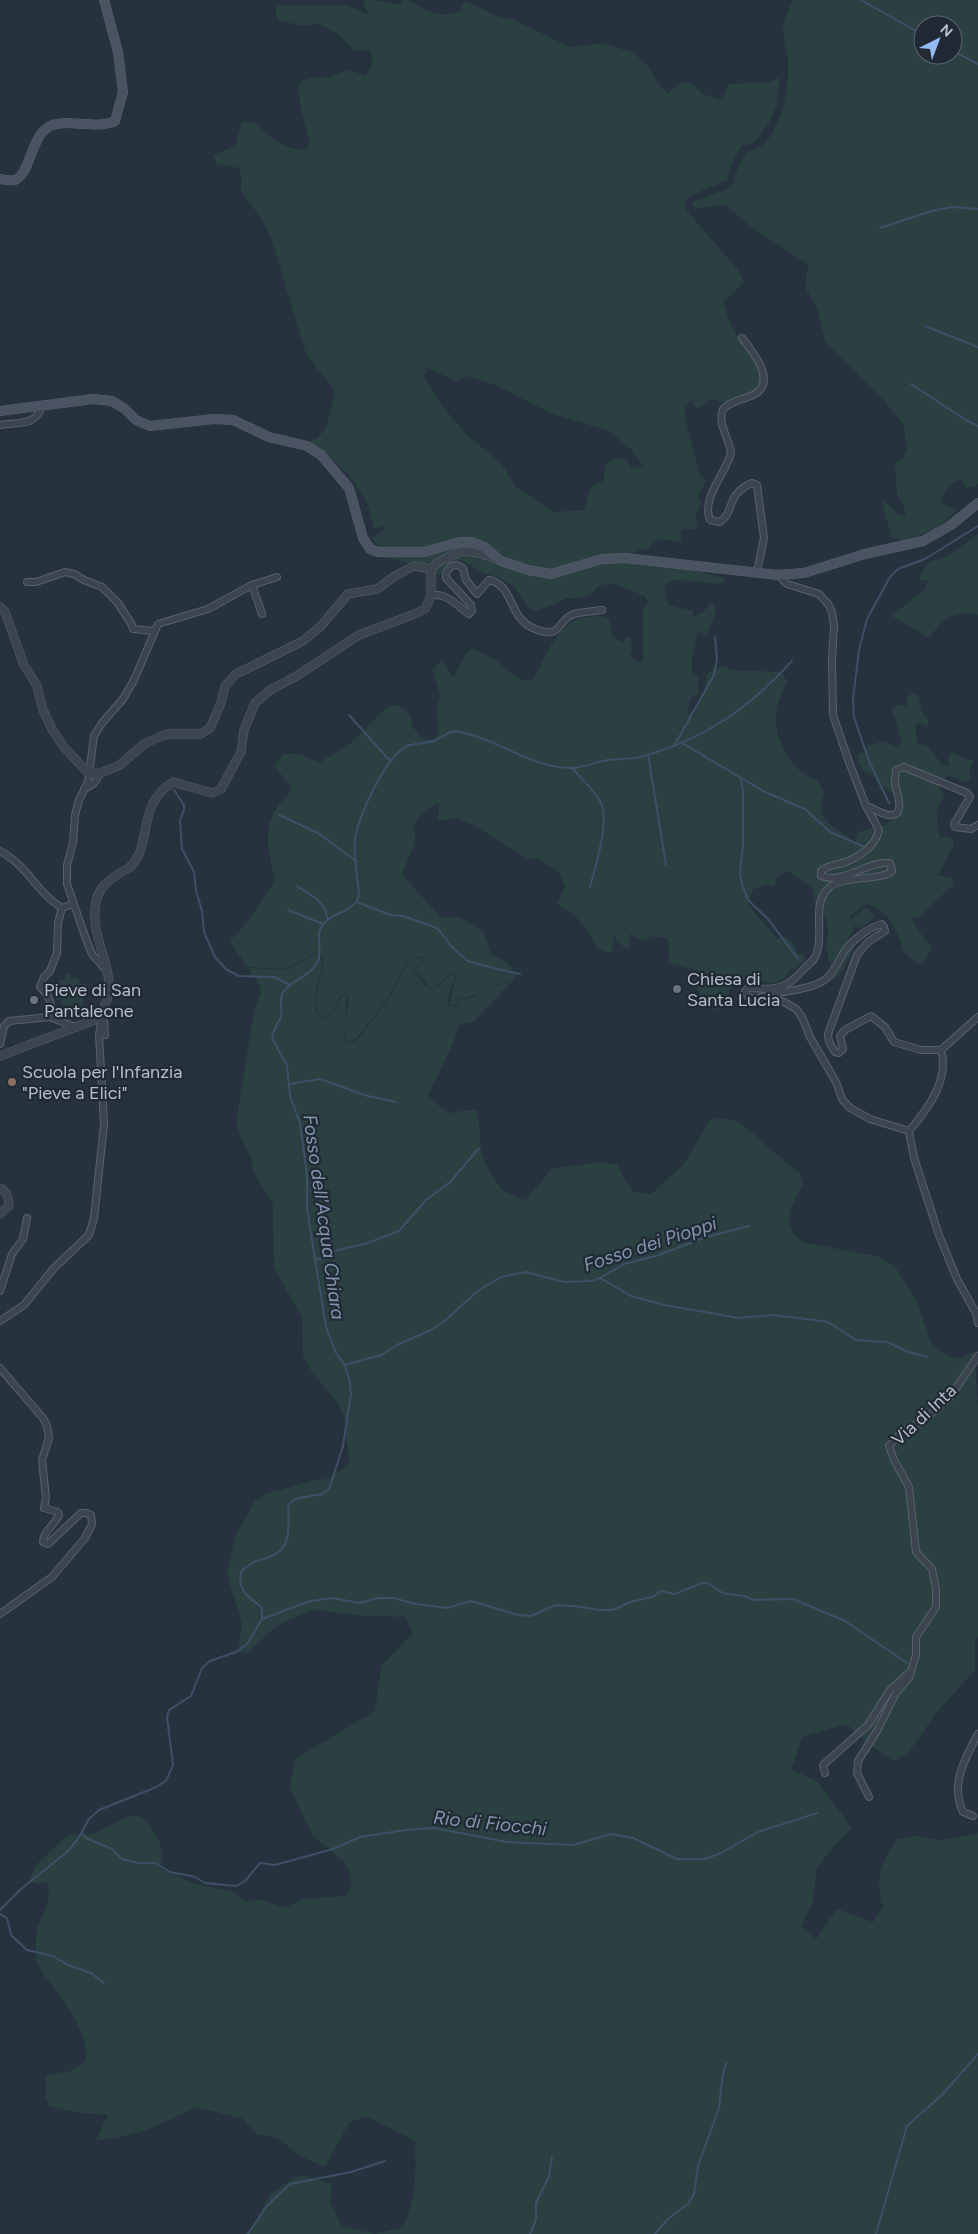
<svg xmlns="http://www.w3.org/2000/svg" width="978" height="2234" viewBox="0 0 978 2234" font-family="Figtree,sans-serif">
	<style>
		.green { fill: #2a4041; fill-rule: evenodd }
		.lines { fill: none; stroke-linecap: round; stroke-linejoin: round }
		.stream { stroke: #3e5067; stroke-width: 2 }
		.minor-casing { stroke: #59626c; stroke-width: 8 }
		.tertiary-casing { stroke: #59626c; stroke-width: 9 }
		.secondary-casing { stroke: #59626c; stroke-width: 10 }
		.minor { stroke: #3b444f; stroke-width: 6 }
		.tertiary { stroke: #3b444f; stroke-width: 8 }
		.secondary { stroke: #495362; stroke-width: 9 }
		.worship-dot { fill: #6b7280; stroke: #202934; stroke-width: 2 }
		.education-dot { fill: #8d6e63; stroke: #202934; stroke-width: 2 }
		.labels { text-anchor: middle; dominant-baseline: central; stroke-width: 4.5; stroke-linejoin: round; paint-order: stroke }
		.poi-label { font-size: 18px; fill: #b8bfc9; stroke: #202934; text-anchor: start }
		.street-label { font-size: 18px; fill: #b8bfc9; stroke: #202934 }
		.water-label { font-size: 19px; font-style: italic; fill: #8196af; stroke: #202934 }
	</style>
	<rect width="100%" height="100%" fill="#27323f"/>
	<!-- green -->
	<g class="green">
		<path d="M365,0H375L400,5L404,0C412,0 415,5 422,8C438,16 447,16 463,10L461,5L466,1L499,17L512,19L570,47L602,43L632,52L648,65L658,84L668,93L680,83H691L703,94L722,100L728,84L772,82L780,77L776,107L769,123L755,142L741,146L730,167L727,180L688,197L684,205L686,210L738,270L744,282L723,303L733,330L757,363L761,379L755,390L747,394L735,397L726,402L710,399L705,405L696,408L693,400L684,406L687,426L700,475L707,480L697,497L701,502L695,519L699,526L694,529H682L680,533L682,542L659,539L651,544L647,550H639L634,553L635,557L551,570L503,558L486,545L423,549L379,548L372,538L383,531L384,526L374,529C371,521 371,511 367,503C356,478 333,458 311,443L312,439H316L326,428L335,391L306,354L272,240L263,221L241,191L242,180L239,168L216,164L213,155L235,146L242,122H255C269,137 282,148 304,150L310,143L300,105L298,85L307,78L329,77L350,70L366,76L373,62L370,50L355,51L338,34L319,24L303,26L277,20L275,5H347L369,15L363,3ZM427,368L456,381L468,376L498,386L550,413L609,431L633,451L643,466L632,468L626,459H613L605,466L604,480L591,487L584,510L554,512L516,487L501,463L467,435L442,406L424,376Z"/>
		<path d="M792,0H978V483L976,486L967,488L961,480C949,483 945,490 941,502L949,507L957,508C949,523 920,537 903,540C899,540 895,538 891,537C889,523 882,513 883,499L899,515H906L902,502L897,495L895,463L902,459L907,450L904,425L883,400L825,340L817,307L806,289V275L809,265L758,232L725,205L695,209L692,205L693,202L725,190L733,185L737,170L747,152C751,150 757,149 761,146C782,131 790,85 788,60C787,50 783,40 783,30C784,20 789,10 792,0ZM923,25H953V55H923Z"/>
		<path d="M978,534V615C952,609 944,619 929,638L892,616L926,588L928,581L918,579L928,563L949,555Z"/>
		<path d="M461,544H471L491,555C483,553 472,548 464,548C451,548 436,558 429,567C416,565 397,559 384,558L381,554Z"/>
		<path d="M464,554L478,555L551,577L603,562H636L637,565L685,569L725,578L722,584L676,580L666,583L664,590L668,605L693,611V617L703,612L711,602L716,609C714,619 709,625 707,635L698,631L692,657V672L698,676V694L690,699L687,712L694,718L696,709L706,688V676L710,671L723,666L732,670L781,672L787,681C783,691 777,704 776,714C775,743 790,770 818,781L824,793C813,821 836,827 855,842L858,832L885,825L904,812L895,796L875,778L862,769L858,762V754L864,753L868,746L884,741L896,748L902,742C898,731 897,720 891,710L898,705L907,706V698L913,692L919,696L921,711L929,721L928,726L918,723L915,725L917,743L928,746L943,766L949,765V755L952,752L968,760L974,759L969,771L971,780L965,782L947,775L939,786L944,797L936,809C939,819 936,830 941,839L946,836L953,839V847C946,856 945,866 938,875L953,878V885L919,917L912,918L917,929L932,947L925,961L919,965L903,951L900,939L888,917L870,904L862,906L850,917L851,919L867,907L875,917L859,930L852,921L855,928L848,939L854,949C847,959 844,974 833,980L826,947L828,932L826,917L815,910L813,888L787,871L778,876L774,886L766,884L752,890L748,904C757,918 768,925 776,939L785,937L794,943L798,954L804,953L803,962L788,972L784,979L776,983L741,979L730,989L726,1003L718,1010L702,1002L698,989L693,988L696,970L669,963L668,938L652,936L643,941L630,934L629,941L630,947L627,950L616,939L615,933L612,951L609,953L597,948C592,937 582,923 573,914C566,908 563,911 557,902L565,888L560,873L537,858L528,859L472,824L456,818L438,821L439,802L426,810L414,824L415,843L402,874L440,917H459L484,932L491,955L508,963L517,975L513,980C492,985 479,995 459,1000L455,1006L449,1005L456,977L451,974L438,985L430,988L415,969L423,961V956L419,958L416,956L406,964L388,998L356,1039L351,1042L345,1037V1024L349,998L347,994L340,996L333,1010L324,1019L317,1011C317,1004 315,997 317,991C320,975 327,966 319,951L285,969L247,967L230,941L248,921L275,881C271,860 262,835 273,814C277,805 286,797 292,789L274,765L283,754H300L319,763L352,742L387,707L398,705L410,714L413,727L423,739L434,740L438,733L437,707L440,695L432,669L443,660L453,678L466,653L473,648L495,660L520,679L533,681C548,655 556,619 590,617C598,616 603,615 609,619L612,634L622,644L626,637H630L632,649L630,655L638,663L643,660V611L648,603L645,596L614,584L600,585L590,595L575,598H566L555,604L534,611L527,606L513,585L498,577L483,573L461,560L448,564L440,575H434L438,564Z"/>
		<path d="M318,952C326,967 319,976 316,991C315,998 316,1005 316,1012L325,1020L334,1010L341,997L347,995L344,1038L351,1043L357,1040L389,998L407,964L416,957L419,959L422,958V961L414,969L424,985L429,988L439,986L451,975L455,977L448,999V1006L456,1007L459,1001L474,997L486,989L513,981L518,976L473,1022L459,1025L453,1043L428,1096L448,1113L476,1109L479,1122L481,1149L486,1165L502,1190L525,1201L552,1168C577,1167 593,1159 618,1165L622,1175L634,1192L651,1194L684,1164L710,1120L725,1118L739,1122L800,1174L803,1185C791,1205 779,1228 805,1243L878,1256L896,1268L916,1300L931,1342L940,1351L953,1358L964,1357L977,1350L975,1356L978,1410V1636L975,1643V1670L937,1712L909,1752L894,1761L877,1750L846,1724L802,1737L791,1770L817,1781L852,1828L834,1846L817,1868L812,1904L801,1927L816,1939L837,1909L873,1922L883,1907C875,1879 880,1862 898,1839L918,1836L942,1840L977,1834L978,1831V2234H245L252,2230L270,2194L300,2175L332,2184L330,2203L342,2226L375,2234L403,2227C417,2196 416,2174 415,2141L366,2116L349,2123L325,2167L302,2157L277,2138L256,2134L243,2119L197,2107L147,2130L118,2138L96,2140L108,2115L79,2113L49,2106L46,2097V2075L71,2071L86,2060C87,2032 68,2006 51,1984C47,1978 40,1971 38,1965C36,1960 35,1935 37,1930C42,1914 53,1900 47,1882L39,1884L28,1882L37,1864L68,1835L93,1834L129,1816L141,1817C155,1832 168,1847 160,1869L195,1884L234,1892L244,1901L263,1900L284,1908L303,1899L345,1896L352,1887L348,1868L343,1861L313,1836L290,1788L295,1759L375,1711L381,1666L413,1633L405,1617L367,1616L312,1610L278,1625L247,1653L238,1652L242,1624L227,1574L235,1536L255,1501L266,1494L314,1480L328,1479L350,1464L343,1413L337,1402L313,1374L303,1355L302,1317L274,1268L273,1205L254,1173L251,1158L239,1134L236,1122L254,1012L261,992L260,986L248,968L286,970Z"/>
		<polygon points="66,973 71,974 71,978 79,979 78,983 86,984 81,1020 67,1018 69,1006 61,1005 62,1000 56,999 59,980 65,980"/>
	</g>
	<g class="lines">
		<!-- stream -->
		<g class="stream">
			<polyline points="861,0 923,35"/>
			<polyline points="953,51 978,64"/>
			<polyline points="880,228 935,210 953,207 978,209"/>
			<polyline points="925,326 978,347"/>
			<polyline points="911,384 966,420 978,426"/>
			<polyline points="349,715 390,761"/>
			<polyline points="682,743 765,792 805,809 830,832 865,847"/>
			<polyline points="674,746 714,675 717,659 715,637"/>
			<polyline points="648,754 666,865"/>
			<path d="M572,768C581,779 595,790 601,803C610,822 595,867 590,887"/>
			<polyline points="741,779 743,791 743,845 740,872 742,885 748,900 768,919 798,959"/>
			<polyline points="174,790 184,805 184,810 180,820 182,849 194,872 196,891 202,911 204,932 215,957 227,970 239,976 274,977 290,985"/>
			<polyline points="889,803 869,761 854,717 853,699 859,650 867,619 890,577 898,569 925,559 978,526"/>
			<polyline points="279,815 318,833 356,861"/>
			<polyline points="297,886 317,899 325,909 328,920"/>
			<polyline points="357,902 391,915 403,916 437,928 452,947 468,961 497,969 520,974"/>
			<polyline points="288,910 323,924"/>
			<polyline points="289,1084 320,1079 368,1096 396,1102"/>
			<polyline points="316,1260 338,1250 368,1243 399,1231 426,1200 450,1182 479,1148"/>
			<polyline points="600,1278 631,1296 664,1305 739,1318 773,1315 822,1321 828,1322 856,1340 887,1342 908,1352 927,1357"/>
			<polyline points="345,1365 381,1355 399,1344 431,1330 442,1323 479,1290 501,1277 526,1272 564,1282 592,1281 600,1278 624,1264 659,1255 706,1237 749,1226"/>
			<polyline points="262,1619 310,1601 333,1598 359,1603 379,1598 393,1598 416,1604 447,1608 471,1601 518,1615 531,1616 555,1605 574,1606 601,1610 613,1610 630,1602 652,1597 661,1591 675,1594 702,1583 707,1583 723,1593 744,1596 754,1600 793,1599 845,1621 907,1663"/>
			<polyline points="82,1833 86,1838 112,1849 122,1859 139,1863 155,1863 170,1872 195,1877 205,1883 236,1886 245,1881 260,1863 275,1865 333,1849 360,1837 406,1830 434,1828 507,1842 573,1845 611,1834 633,1838 677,1859 704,1859 719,1854 758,1832 817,1813"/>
			<path d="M0,1910L21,1889L67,1852L78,1839L89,1819L99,1810L154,1788L166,1781L173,1765L167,1717L169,1710L191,1696L202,1668L210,1661L236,1652L247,1644L262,1619V1608C249,1596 237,1592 241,1572C250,1562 257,1561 269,1557C292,1550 289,1525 288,1506L292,1501L299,1498L322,1494L329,1489L343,1446L351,1394L350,1383L345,1365L336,1353L326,1327L307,1209V1175L300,1123L290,1096L287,1066L272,1038C273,1030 278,1024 281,1017C283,1008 278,998 284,991C294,979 312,975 318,961C323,948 314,934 324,923C335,911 353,913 359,896C358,879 353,856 355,840C357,818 386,756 407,746C415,743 424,744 433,741C443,738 449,729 460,732C498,739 531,768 571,768C583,768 596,762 608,760C619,758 630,760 641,757C705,739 748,709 792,661"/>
			<polyline points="0,1914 7,1918 11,1935 27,1950 53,1956 68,1965 91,1973 104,1983"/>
			<polyline points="248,2234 266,2207 290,2184 351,2172 385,2161"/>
			<polyline points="530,2234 536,2220 536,2203 549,2176 552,2157"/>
			<polyline points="655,2234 668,2219 688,2204 694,2194 698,2166 719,2108 722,2080 726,2063"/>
			<polyline points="876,2234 907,2126 943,2094 978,2054"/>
		</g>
		<!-- minor casing -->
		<g class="minor-casing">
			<g id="minor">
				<path d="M742,338C754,353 779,384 751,396C741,400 731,401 723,409C717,424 729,437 731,453C726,473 701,498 710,520L720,522C736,510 725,495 752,483L757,485L764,538L757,572"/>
				<path d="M0,425C19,422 36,427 42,405"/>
				<path d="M778,575L787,584L819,594L828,604L832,612L834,625L832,659L833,715L849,762L866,806L879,830C876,847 855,860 839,864C831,866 828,865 821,871V876C844,885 867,860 890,863L892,871C882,881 845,875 830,887C809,904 827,937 814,959C811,963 806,966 803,970C786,990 774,990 748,988L745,991L748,997L756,999C776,990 811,992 827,978C835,971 839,960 844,952C852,940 868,928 882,924L884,927L885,931L868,942L857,955L828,1034L829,1042L835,1052L839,1053L843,1049L840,1036L845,1030L871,1016L885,1027L894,1042L921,1050H941C950,1080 927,1110 909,1131L914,1158L939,1235L957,1279L976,1313L978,1323"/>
				<polyline points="27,582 36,582 65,572 74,574 84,580 102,587 118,603 132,625 133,629 154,631"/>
				<polyline points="252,585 277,577"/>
				<path d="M431,596C445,591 459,607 469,614L472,610L471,605L446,578V573L451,566L457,565L463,568L466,580L477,594L489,580C515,585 507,618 535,629C563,640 556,620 574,614C583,612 593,611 602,610"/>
				<path d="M84,789C93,785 97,782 99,773"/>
				<path d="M866,806C874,808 881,814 889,815C908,817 895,790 895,782C895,778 896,773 896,770L904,767L967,793L970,797L954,824L955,827L971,829L978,825"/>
				<path d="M0,851C27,865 37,893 62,908"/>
				<polyline points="108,972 92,954 86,939 67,884 67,865 73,843 75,815 79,800 88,782 94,736 102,723 123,699 134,680 158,624 208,609 252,585 262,614"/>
				<polyline points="761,997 784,1002 796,1009 802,1017 810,1037 836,1082 842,1099 850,1108 870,1119 909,1131"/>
				<path d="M50,1017L53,1014C51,1003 49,994 40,987L44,977L50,971L57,953L58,923L62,908L73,904"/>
				<polyline points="104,1020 105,1035"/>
				<polyline points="0,1044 4,1026 9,1021 50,1017 75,1027"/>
				<polyline points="941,1050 978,1017"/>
				<polyline points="0,1291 12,1254 23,1239 27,1218"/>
				<polyline points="0,1321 24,1305 54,1268 89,1235 94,1218 104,1124 99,1035 103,1011"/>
				<path d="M0,1368L43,1418L47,1426L49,1438L42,1460L46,1498L44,1508L58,1512L59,1515C55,1525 43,1531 43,1542L48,1544L81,1513H86L91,1515L92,1524L85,1538L52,1577L0,1614"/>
				<polyline points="825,1773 823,1765 868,1725 890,1690 911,1671"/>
				<polyline points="869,1797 857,1773 858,1761 877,1731 896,1693 909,1678 916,1655 916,1637 936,1607 936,1589 932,1569 916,1552 909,1487 894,1460 889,1446 904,1430 924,1420 950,1397 978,1356"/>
				<path d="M973,1816L963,1812C950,1785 965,1758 978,1734"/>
			</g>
		</g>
		<!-- tertiary casing -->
		<g class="tertiary-casing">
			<g id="tertiary">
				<polyline points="0,607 5,612 24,665 37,686 43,710 52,729 63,746 89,774 101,773 120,765 144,744 157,738 168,734 201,734 210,728 221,703 225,686 236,674 303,641 320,627 348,594 377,589 395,576 414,566 431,569"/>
				<path d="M0,1056L97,1019C127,980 91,948 95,909C96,889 107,881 123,871C126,870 130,868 132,865C152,843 137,804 173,782L212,793L221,789L241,752L244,730L255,703L270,690L295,677L359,635L412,615L425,609L431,596V569L437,563L452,555L464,551L479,553L497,559"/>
				<path d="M0,1188C8,1192 8,1197 9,1206L0,1214"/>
			</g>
		</g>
		<!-- secondary casing -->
		<g class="secondary-casing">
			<g id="secondary">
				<path d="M0,179C5,180 11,181 15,180C30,174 31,139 47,128C63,116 94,131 115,121L123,92L118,52L104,0"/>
				<polyline points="0,411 93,399 112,401 125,409 136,420 150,426 214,419 233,420 269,437 307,446 321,455 349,488 363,538 370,549 378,552 424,552 460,542 471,542 484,547 501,561 528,570 551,574 602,559 625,558 778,575 804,573 865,554 923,541 951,525 978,503"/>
			</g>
		</g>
		<!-- minor -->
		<use href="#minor" class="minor"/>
		<!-- tertiary -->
		<use href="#tertiary" class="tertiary"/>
		<!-- secondary -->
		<use href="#secondary" class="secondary"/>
	</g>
	<!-- markers -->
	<g class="worship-dot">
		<circle cx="677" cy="989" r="5"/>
		<circle cx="34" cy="1000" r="5"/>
	</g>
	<circle class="education-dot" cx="12" cy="1082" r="5"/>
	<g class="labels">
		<!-- poi labels -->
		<g class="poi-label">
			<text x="687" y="979">Chiesa di<tspan x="687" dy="21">Santa Lucia</tspan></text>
			<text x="44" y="990">Pieve di San<tspan x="44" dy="21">Pantaleone</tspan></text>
			<text x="22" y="1072">Scuola per l'Infanzia<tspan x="22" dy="21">"Pieve a Elici"</tspan></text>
		</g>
		<!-- street labels -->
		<g class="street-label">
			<text transform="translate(924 1415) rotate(-43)">Via di Inta</text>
		</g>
		<!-- water labels -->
		<g class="water-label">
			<text transform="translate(324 1217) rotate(82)">Fosso dell'Acqua Chiara</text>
			<text transform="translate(650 1244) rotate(-18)">Fosso dei Pioppi</text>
			<text transform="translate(490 1823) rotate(6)">Rio di Fiocchi</text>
		</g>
	</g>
	<!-- north arrow -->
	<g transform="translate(938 40) rotate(42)"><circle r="24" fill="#202934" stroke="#5d6570"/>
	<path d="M0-4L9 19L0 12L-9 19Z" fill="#94bbf2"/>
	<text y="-8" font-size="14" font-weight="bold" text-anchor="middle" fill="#b8bfc9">N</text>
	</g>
</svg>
